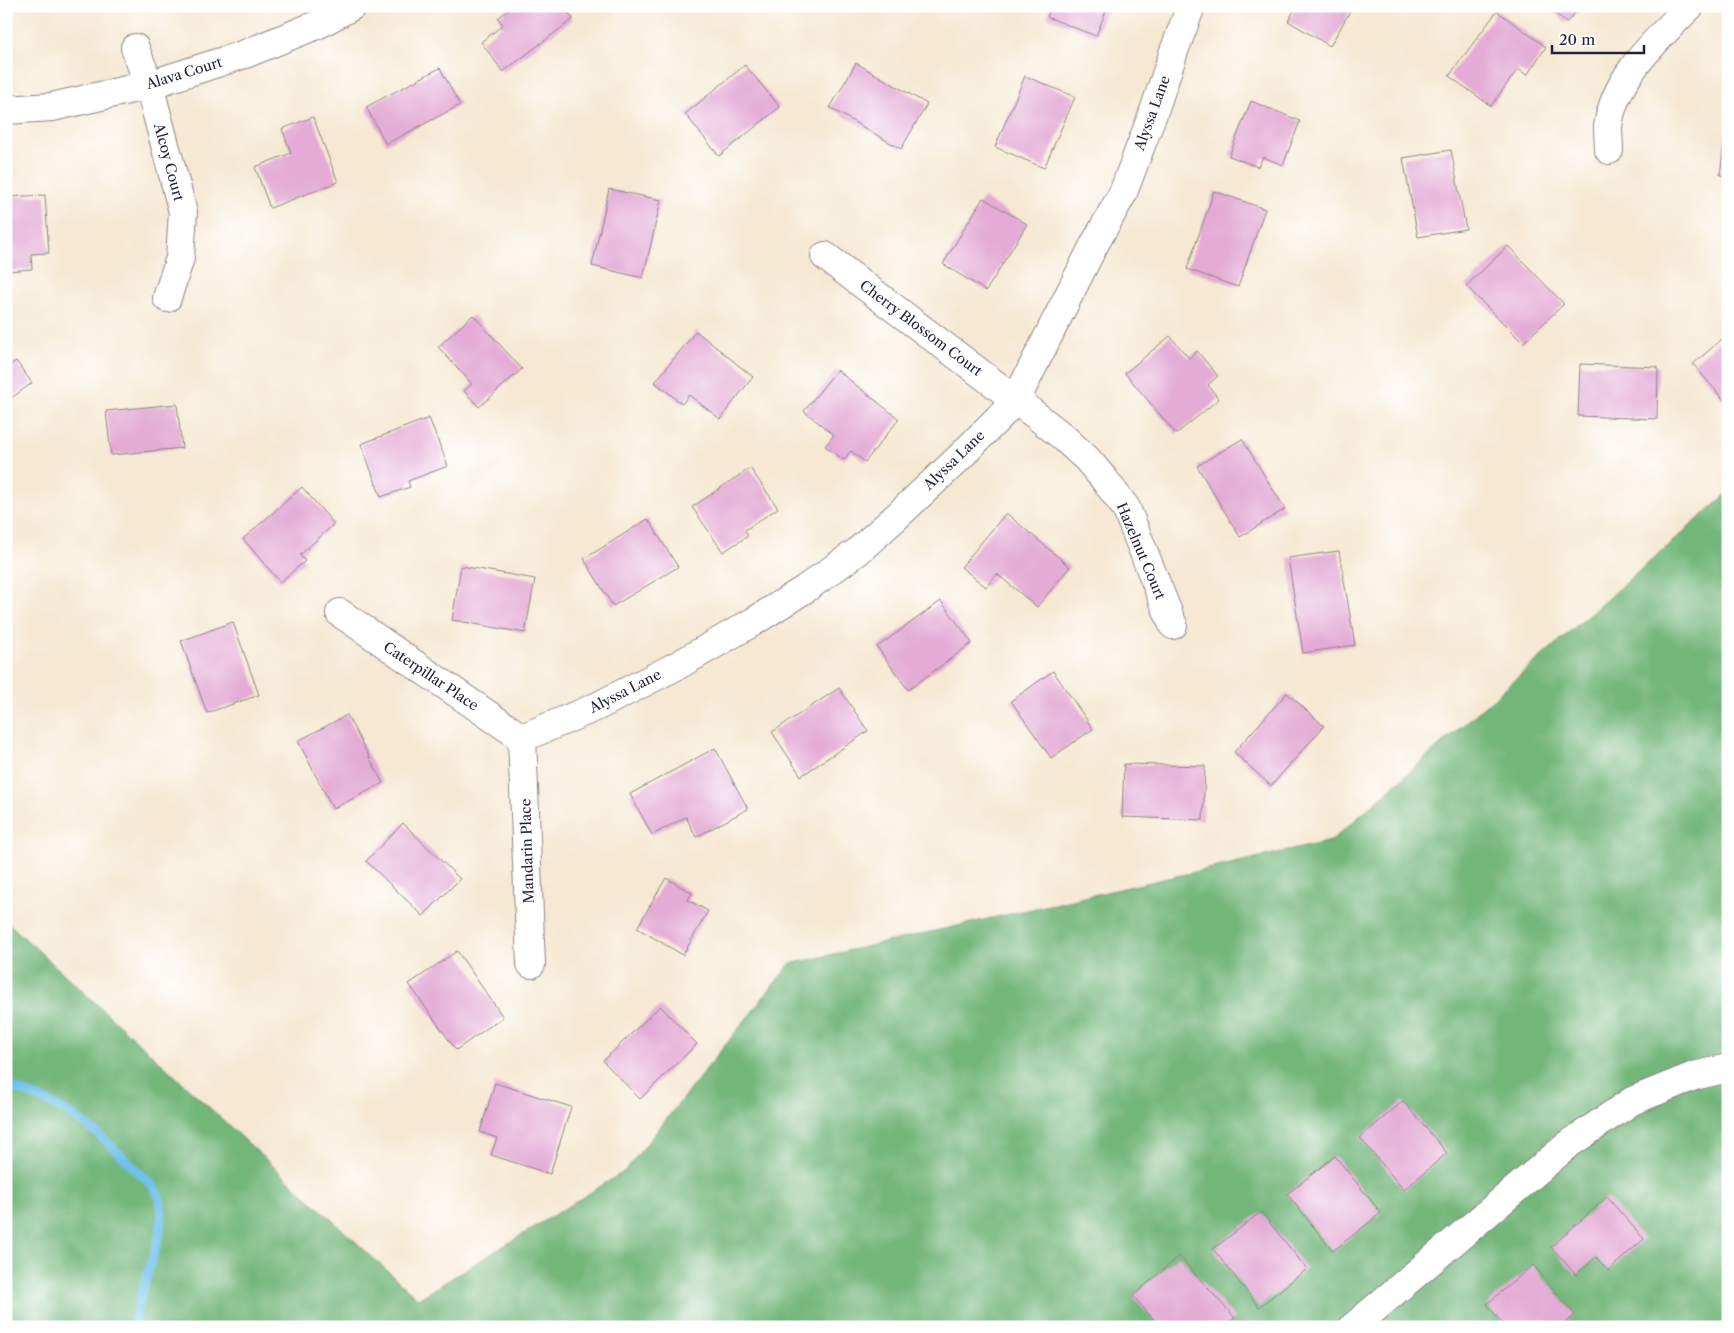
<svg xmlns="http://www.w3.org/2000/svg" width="1734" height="1333" viewBox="0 0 1734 1333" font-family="'Libre Caslon Text',serif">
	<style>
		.forest { fill: #73b67a; stroke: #4a6c5a }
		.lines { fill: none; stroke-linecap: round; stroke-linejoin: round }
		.stream { stroke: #70c1eb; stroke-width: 9 }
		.building { fill: #e3abd5 }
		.minor-casing { stroke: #8c8586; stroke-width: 30 }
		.minor { stroke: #fff; stroke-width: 28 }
		.labels { text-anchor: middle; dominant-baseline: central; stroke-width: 4; stroke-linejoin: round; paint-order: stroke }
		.street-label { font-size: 14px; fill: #22223b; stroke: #fff }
	</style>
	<rect width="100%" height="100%" fill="#fff"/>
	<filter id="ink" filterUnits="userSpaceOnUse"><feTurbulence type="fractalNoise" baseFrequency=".02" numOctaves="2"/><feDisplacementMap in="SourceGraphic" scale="10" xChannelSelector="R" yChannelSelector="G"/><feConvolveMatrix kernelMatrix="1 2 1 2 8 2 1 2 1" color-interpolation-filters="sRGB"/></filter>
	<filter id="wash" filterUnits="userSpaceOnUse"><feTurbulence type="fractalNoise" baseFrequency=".0096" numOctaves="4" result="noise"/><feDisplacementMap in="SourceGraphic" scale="20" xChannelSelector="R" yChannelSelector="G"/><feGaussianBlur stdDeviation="1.12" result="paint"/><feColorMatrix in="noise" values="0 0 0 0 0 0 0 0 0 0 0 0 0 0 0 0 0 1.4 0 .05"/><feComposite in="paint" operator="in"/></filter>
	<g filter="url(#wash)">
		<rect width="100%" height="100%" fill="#f6e8d2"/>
		<!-- forest -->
		<polygon class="forest" points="1728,493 1728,1327 6,1327 6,921 418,1299 625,1171 790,964 1331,841"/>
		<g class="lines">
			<!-- stream -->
			<path class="stream" d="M6,1086C62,1102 99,1131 138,1172C148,1181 160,1191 161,1205C164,1231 154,1252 147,1275C142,1292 137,1310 133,1327"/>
		</g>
		<g id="blocks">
			<!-- building -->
			<g class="building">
				<polygon points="513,6 564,6 573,19 503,72 481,42 503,25 498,18"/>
				<polygon points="1051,6 1108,6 1096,36 1047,17"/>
				<polygon points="1297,6 1353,6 1330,46 1288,21"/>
				<polygon points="1548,6 1582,6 1566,23"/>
				<polygon points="1497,11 1546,47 1527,75 1518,69 1491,106 1449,76"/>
				<polygon points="856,63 927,104 901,149 830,108"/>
				<polygon points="745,65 780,107 719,156 685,114"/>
				<polygon points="440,68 460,105 386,144 366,107"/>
				<polygon points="1025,76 1075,97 1044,168 995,147"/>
				<polygon points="1251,101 1300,121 1283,165 1263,157 1258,167 1229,156"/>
				<polygon points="313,117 338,182 270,208 255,167 291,153 282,129"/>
				<polygon points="1727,123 1728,123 1728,176 1720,175"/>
				<polygon points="1451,150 1466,229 1418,237 1403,158"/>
				<polygon points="609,189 661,200 643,278 592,266"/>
				<polygon points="1214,191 1265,209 1238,287 1187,269"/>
				<polygon points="45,195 49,253 31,254 32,269 9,271 8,255 6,255 6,197"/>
				<polygon points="983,198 1027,224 986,291 943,264"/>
				<polygon points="1508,246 1564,304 1523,343 1466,286"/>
				<polygon points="473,315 522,369 479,407 464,391 472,384 438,347"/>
				<polygon points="696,331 753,377 720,419 689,395 682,404 655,382"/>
				<polygon points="1728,334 1728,405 1693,364"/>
				<polygon points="1170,336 1189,358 1197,351 1218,376 1208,385 1219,399 1176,434 1125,373"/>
				<polygon points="16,361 32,383 6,402 6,368"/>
				<polygon points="1580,364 1658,367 1657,419 1578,416"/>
				<polygon points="837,370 899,419 865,462 851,451 844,460 825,446 834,435 804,411"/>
				<polygon points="177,404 182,448 111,455 106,411"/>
				<polygon points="429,418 448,466 408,481 410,487 381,497 361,444"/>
				<polygon points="1242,439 1285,509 1240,537 1197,466"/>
				<polygon points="750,468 778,508 745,530 748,536 723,552 692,507"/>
				<polygon points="302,487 334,524 300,555 305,561 280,582 243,539"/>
				<polygon points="1006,513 1070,567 1037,607 997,574 986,587 961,567"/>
				<polygon points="648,519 678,567 613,606 584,559"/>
				<polygon points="1339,551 1355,645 1303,653 1288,558"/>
				<polygon points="461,566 535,579 525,633 452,620"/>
				<polygon points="941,601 972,643 908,690 877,647"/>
				<polygon points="233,622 259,695 207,713 181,641"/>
				<polygon points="1053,671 1093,729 1051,758 1011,701"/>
				<polygon points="839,688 868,731 801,776 772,732"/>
				<polygon points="1287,693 1324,726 1271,786 1234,752"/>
				<polygon points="347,715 383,783 333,809 298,741"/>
				<polygon points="715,748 748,809 696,837 686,817 652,835 630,794"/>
				<polygon points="1124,764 1205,766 1203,820 1122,817"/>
				<polygon points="403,823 460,879 423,916 366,861"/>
				<polygon points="666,878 692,893 688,900 708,911 683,955 637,928"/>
				<polygon points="457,951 503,1017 456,1050 409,984"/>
				<polygon points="660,1006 697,1044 640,1099 603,1061"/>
				<polygon points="495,1083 571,1107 550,1174 491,1155 497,1138 480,1132"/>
				<polygon points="1403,1101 1447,1153 1404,1190 1360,1138"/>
				<polygon points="1335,1156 1381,1213 1333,1251 1287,1194"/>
				<polygon points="1607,1197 1644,1239 1608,1271 1596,1257 1576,1275 1551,1247"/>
				<polygon points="1261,1212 1307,1269 1259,1307 1213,1249"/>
				<polygon points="1179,1256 1235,1318 1225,1327 1160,1327 1133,1296"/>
				<polygon points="1533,1265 1575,1315 1560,1327 1505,1327 1487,1304"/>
			</g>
		</g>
	</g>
	<g filter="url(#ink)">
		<use href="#blocks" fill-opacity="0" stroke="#8c8586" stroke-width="1"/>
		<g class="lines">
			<!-- minor casing -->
			<g class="minor-casing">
				<g id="minor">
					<polyline points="135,48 149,85 183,212 180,258 167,298"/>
					<polyline points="6,110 52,107 149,85 245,54 319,24 352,6"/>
					<path d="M1609,150C1609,143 1608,134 1608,127C1614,77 1657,40 1690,6"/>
					<polyline points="825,256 1016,400 1062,436 1087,459 1104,479 1126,508 1173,625"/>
					<polyline points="340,613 522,738"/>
					<polyline points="522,738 596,707 680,664 753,622 805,589 857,552 895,518 958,459 1016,400 1093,247 1123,193 1155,108 1174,51 1191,6"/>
					<polyline points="522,738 531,964"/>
					<polyline points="1353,1327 1569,1144 1632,1101 1694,1076 1728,1068"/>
				</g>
			</g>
			<!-- minor -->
			<use href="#minor" class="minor"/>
		</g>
	</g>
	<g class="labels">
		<!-- street labels -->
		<g class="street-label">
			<text transform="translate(184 73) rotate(-17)">Alava Court</text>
			<text transform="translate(1152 113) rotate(-70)">Alyssa Lane</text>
			<text transform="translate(169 162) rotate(75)">Alcoy Court</text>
			<text transform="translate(921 328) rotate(37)">Cherry Blossom Court</text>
			<text transform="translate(954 460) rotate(-44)">Alyssa Lane</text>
			<text transform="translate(1141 551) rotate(67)">Hazelnut Court</text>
			<text transform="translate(431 676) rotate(34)">Caterpillar Place</text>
			<text transform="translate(625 691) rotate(-27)">Alyssa Lane</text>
			<text transform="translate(527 851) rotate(-92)">Mandarin Place</text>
		</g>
	</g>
	<!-- margin -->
	<rect width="1734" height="1333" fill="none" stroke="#fff" stroke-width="25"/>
	<!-- scale -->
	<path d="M1552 45v8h92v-8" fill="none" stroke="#22223b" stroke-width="2.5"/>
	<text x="1559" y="45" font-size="15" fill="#22223b" stroke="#ffffff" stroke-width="4" paint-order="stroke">20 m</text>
</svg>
